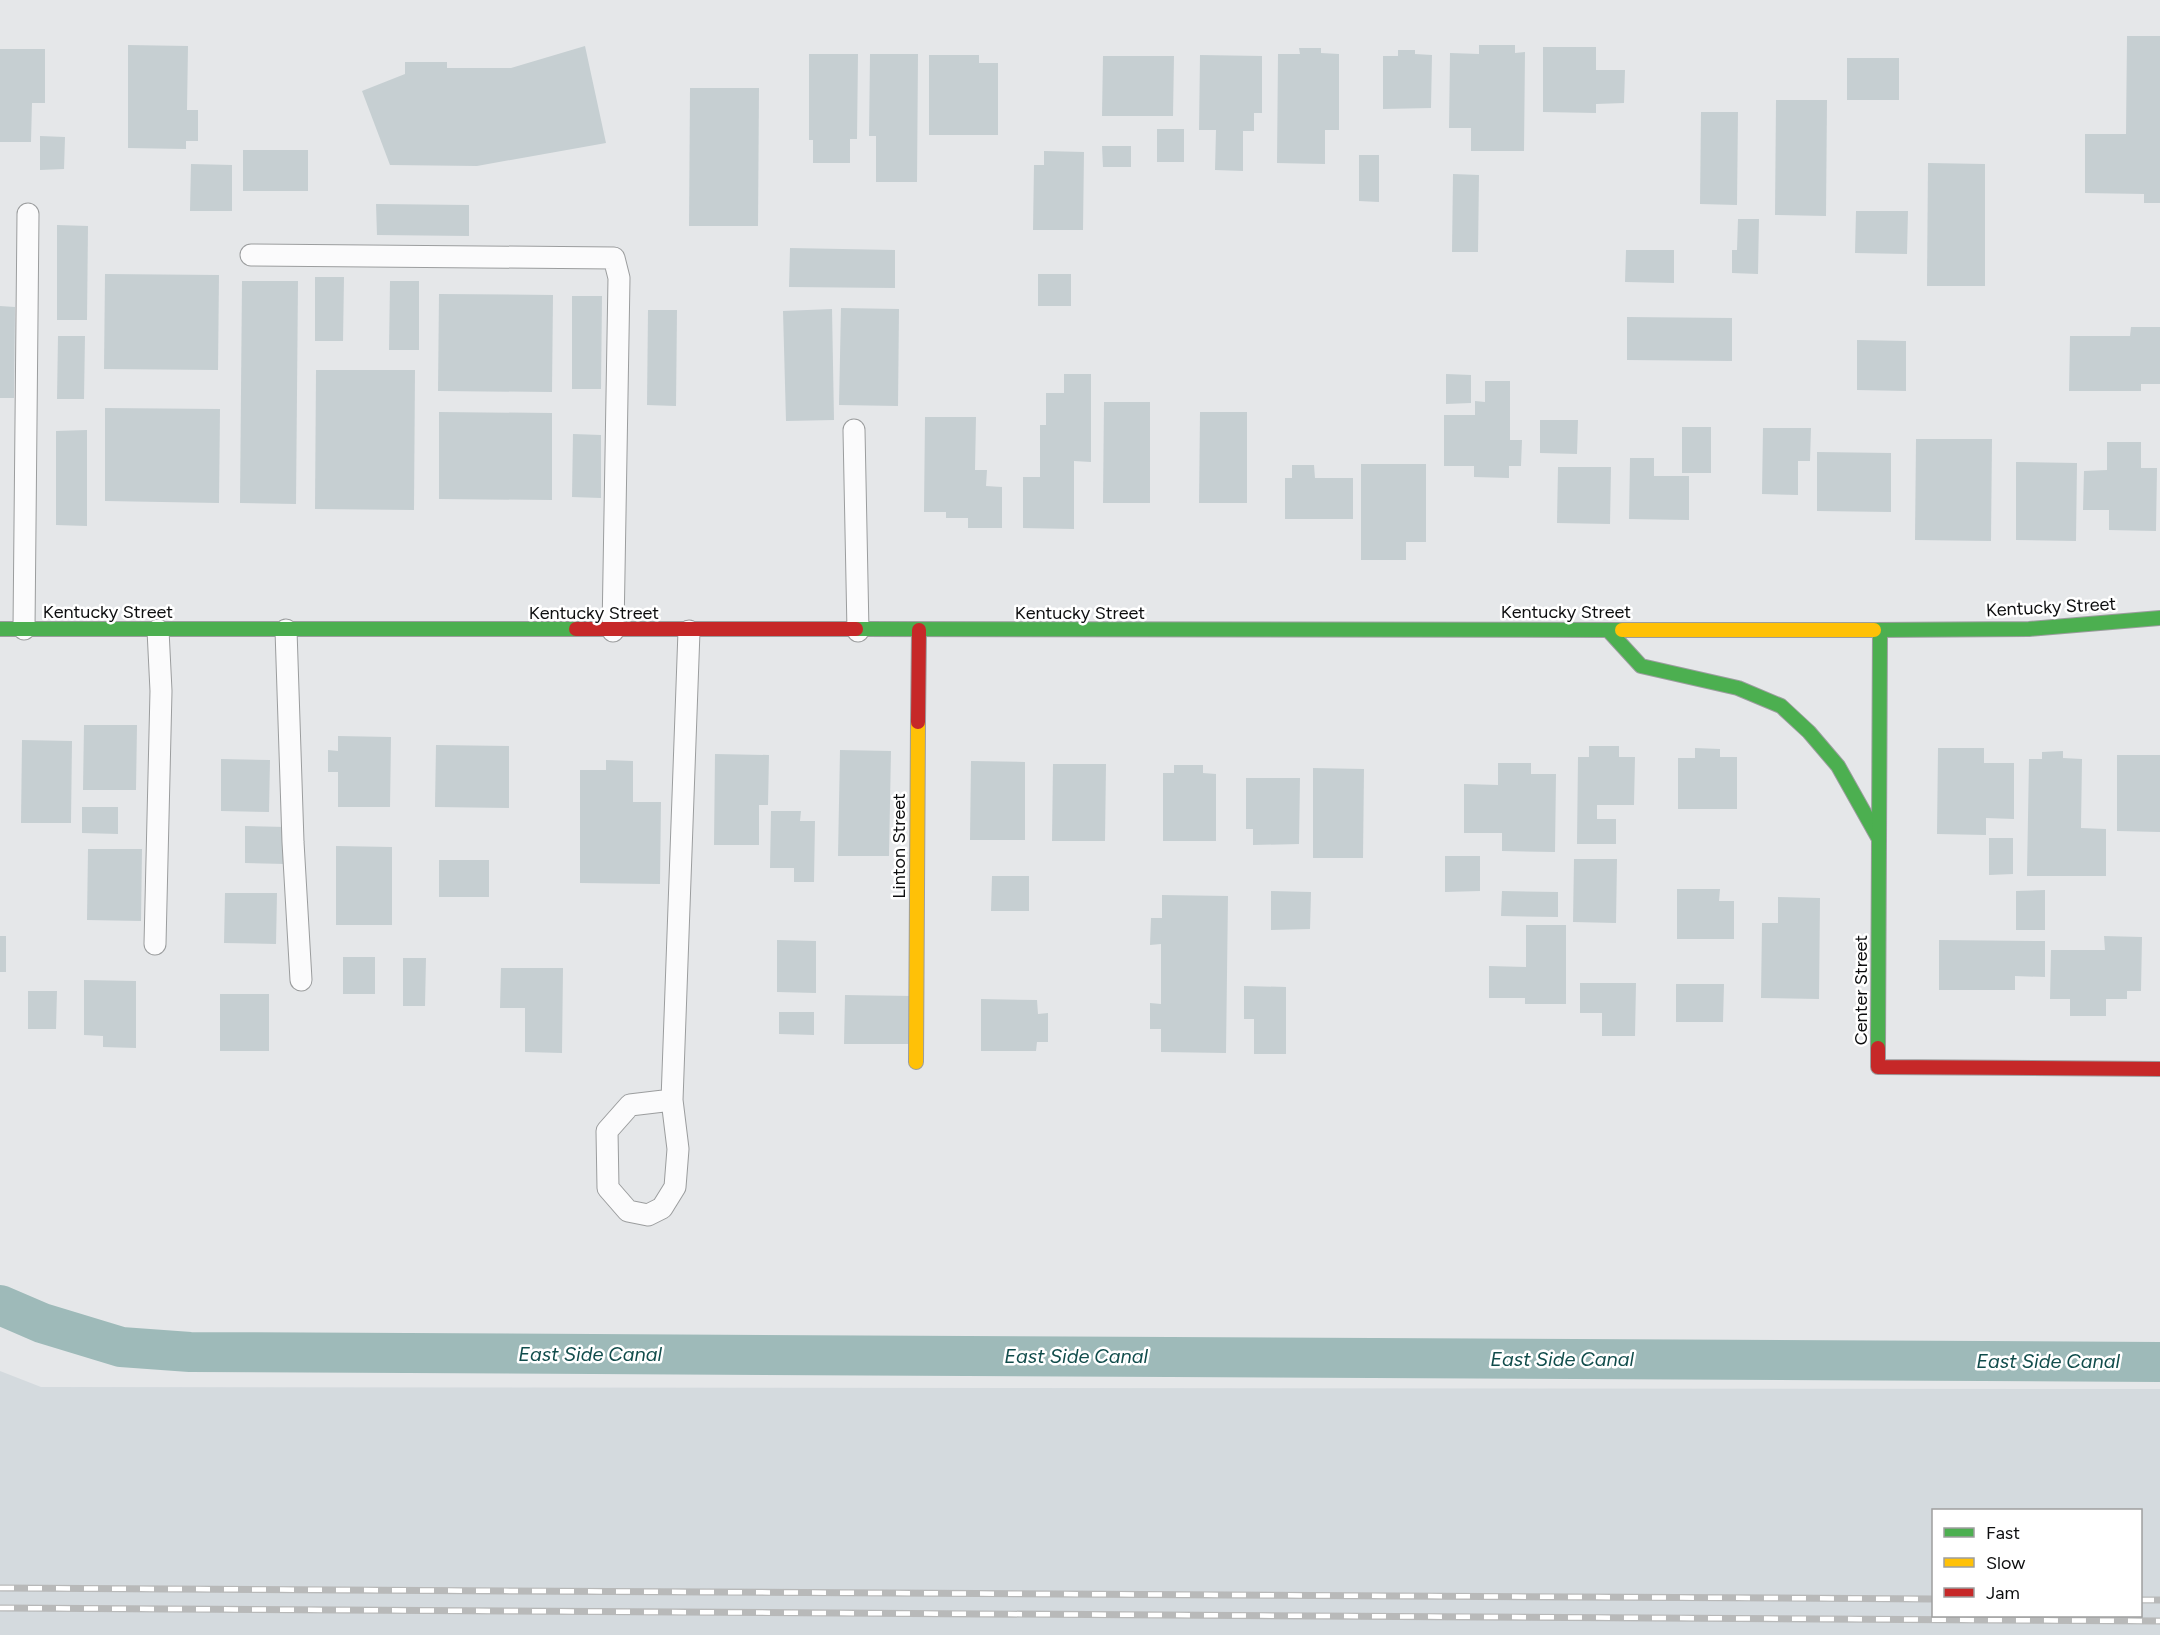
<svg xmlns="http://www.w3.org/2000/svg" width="2160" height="1635" viewBox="0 0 2160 1635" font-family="Figtree,sans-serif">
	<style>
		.built { fill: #d4dade; fill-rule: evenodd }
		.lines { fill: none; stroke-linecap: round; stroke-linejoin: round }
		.canal { stroke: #9ebab9; stroke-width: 40 }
		.building { fill: #c6cfd2 }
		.lane-casing { stroke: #9b9d9e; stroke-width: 23 }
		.fast-casing { stroke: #9b9d9e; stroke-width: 16 }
		.slow-casing { stroke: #9b9d9e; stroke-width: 16 }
		.jam-casing { stroke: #9b9d9e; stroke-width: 16 }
		.lane { stroke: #fbfbfc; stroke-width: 21 }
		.fast { stroke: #4caf50; stroke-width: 14 }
		.slow { stroke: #ffc107; stroke-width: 14 }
		.jam { stroke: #c62828; stroke-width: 14 }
		.rail-casing { stroke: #b8b9b9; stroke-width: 7 }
		.rail { stroke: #fff; stroke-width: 4.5; stroke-dasharray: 14; stroke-linecap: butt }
		.labels { text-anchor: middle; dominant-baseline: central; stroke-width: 5; stroke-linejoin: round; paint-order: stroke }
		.street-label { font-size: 18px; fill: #0d0e0f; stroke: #fff }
		.water-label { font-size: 20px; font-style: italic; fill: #104c4b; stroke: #fff }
	</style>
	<rect width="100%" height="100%" fill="#e5e7e9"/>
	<!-- built -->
	<path class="built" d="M0,1371L41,1387L2160,1389V1635H0ZM1934,1510H2140V1616H1934Z"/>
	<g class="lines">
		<!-- canal -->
		<polyline class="canal" points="0,1305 42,1323 121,1347 190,1352 2160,1362"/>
	</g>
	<!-- building -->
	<g class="building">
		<polygon points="2127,36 2160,36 2160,203 2144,203 2144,194 2085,193 2085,134 2126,134"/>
		<polygon points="128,45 188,46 187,110 198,110 198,141 186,141 186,149 128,148"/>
		<polygon points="1479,45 1515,45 1515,53 1525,52 1524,151 1471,151 1471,128 1449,128 1450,53 1479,54"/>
		<polygon points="585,46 606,143 477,166 390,165 362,91 405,74 405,62 447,62 447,68 511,68"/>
		<polygon points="1543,47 1596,47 1596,70 1625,70 1624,103 1596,104 1596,113 1543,112"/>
		<polygon points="1299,48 1321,48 1321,53 1339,54 1339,130 1325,130 1325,164 1277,163 1278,54 1300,54"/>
		<polygon points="0,49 45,49 45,103 32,103 31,142 0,142"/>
		<polygon points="1398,50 1415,50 1415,54 1432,55 1431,108 1383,109 1383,56 1398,56"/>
		<polygon points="809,54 858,54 857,139 850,139 850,163 813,163 813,140 809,140"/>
		<polygon points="870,54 918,54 917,182 876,182 876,136 869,136"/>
		<polygon points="929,55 979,55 979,63 998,63 998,135 929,135"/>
		<polygon points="1200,55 1262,56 1262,113 1254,113 1254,131 1243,131 1243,171 1215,170 1216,130 1199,130"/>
		<polygon points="1103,56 1174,56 1173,116 1102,116"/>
		<rect x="1847" y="58" width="52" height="42"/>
		<polygon points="690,88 759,88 758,226 689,226"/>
		<polygon points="1776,100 1827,100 1826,216 1775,215"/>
		<polygon points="1701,112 1738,112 1737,205 1700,204"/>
		<rect x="1157" y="129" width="27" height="33"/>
		<polygon points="40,136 65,137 64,169 40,170"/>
		<polygon points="1102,146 1131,146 1131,167 1103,167"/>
		<rect x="243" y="150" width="65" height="41"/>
		<polygon points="1044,151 1084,152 1083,230 1033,230 1034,165 1044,165"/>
		<polygon points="1359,155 1379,155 1379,202 1359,201"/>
		<polygon points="1928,163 1985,164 1985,286 1927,286"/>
		<polygon points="191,164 232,165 232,211 190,211"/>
		<polygon points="1453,174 1479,175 1478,252 1452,252"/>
		<polygon points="376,204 469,205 469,236 377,235"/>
		<polygon points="1856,211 1908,211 1907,254 1855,253"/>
		<polygon points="1738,219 1759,219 1758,274 1732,273 1732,250 1737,250"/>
		<polygon points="57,225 88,226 87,320 57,320"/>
		<polygon points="790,248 895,250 895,288 789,287"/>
		<polygon points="1626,250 1674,250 1674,283 1625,282"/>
		<polygon points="105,274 219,275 218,370 104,369"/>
		<rect x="1038" y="274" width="33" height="32"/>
		<polygon points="315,277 344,277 343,341 315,341"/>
		<polygon points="242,281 298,281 296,504 240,503"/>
		<polygon points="390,281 419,281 419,350 389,350"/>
		<polygon points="439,294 553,295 552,392 438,391"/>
		<polygon points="572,296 602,296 601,389 572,389"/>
		<polygon points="0,306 15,307 14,398 0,398"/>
		<polygon points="841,308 899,309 898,406 839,405"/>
		<polygon points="832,309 834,420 786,421 783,311"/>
		<polygon points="648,310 677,310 676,406 647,405"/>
		<polygon points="1627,317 1732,318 1732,361 1627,360"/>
		<polygon points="2131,327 2160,327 2160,384 2141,384 2141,391 2069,391 2070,336 2130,336"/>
		<polygon points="58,336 85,336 84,399 57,399"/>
		<polygon points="1857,340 1906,341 1906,391 1857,390"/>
		<polygon points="316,370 415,370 414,510 315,509"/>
		<polygon points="1064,374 1091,374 1091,462 1074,461 1074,529 1023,528 1023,477 1040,477 1040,425 1046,425 1046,393 1064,393"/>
		<polygon points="1446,374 1471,375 1471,403 1446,404"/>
		<polygon points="1485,381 1510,381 1510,440 1522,440 1521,466 1509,466 1509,478 1474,477 1474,466 1444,466 1444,415 1475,415 1475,401 1485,402"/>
		<polygon points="1104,402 1150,402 1150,503 1103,503"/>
		<polygon points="105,408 220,409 219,503 105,501"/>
		<polygon points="439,412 552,413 552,500 439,499"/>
		<polygon points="1200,412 1247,412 1247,503 1199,503"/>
		<polygon points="925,417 976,417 975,470 987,470 986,486 1002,487 1002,528 968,528 968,518 946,518 946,512 924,512"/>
		<polygon points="1540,420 1578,420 1577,454 1540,453"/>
		<rect x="1682" y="427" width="29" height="46"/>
		<polygon points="1763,428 1811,428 1810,461 1798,461 1798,495 1762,494"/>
		<polygon points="87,430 87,526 56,525 56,431"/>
		<polygon points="573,434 601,435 601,498 572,497"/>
		<polygon points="1916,439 1992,439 1991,541 1915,540"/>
		<polygon points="2107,442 2141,442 2141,468 2157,468 2156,531 2109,530 2109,510 2083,510 2084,471 2107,470"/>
		<polygon points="1817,452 1891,453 1891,512 1817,511"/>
		<polygon points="1630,458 1654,458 1654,476 1689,476 1689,520 1629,519"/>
		<polygon points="2016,462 2077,463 2076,541 2016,540"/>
		<polygon points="1361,464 1426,464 1426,542 1406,542 1406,560 1361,560"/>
		<polygon points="1292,465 1314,465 1315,478 1353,478 1353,519 1285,519 1285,478 1292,478"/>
		<polygon points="1558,467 1611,467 1610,524 1557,523"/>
		<polygon points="84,725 137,725 136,790 83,790"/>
		<polygon points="338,736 391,737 390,807 338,807 338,772 328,772 328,750 338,751"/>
		<polygon points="22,740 72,741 71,823 21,823"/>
		<polygon points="436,745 509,746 509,808 435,807"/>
		<polygon points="1589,746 1619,746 1619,757 1635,757 1634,805 1597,805 1597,819 1616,819 1616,844 1577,844 1578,757 1589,757"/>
		<polygon points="1695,748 1720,749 1720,757 1737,757 1737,809 1678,809 1678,758 1695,758"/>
		<polygon points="1938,748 1984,748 1984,763 2014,763 2014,819 1986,818 1986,835 1937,834"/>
		<polygon points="840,750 891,751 889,856 838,856"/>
		<polygon points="2063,751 2063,758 2082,759 2081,828 2106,829 2106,876 2027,876 2029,759 2042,759 2042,752"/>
		<polygon points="715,754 769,755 768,805 759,805 759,845 714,845"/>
		<polygon points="2117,755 2160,755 2160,832 2117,831"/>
		<polygon points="221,759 270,760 269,812 221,811"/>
		<polygon points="606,760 633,761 633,802 661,802 660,884 580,883 580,770 606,770"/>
		<polygon points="971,761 1025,762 1025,840 970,840"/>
		<polygon points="1498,763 1531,763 1531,774 1556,774 1555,852 1502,851 1502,833 1464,833 1464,784 1498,785"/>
		<polygon points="1053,764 1106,764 1105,841 1052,841"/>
		<polygon points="1174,765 1203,765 1203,773 1216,774 1216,841 1163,841 1163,773 1174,773"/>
		<polygon points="1313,768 1364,769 1363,858 1313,858"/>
		<polygon points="1246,778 1300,778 1299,844 1253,845 1253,829 1246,829"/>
		<polygon points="82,807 118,807 118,834 82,833"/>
		<polygon points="771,811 801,811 800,821 815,821 814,882 794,882 794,868 770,868"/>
		<polygon points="245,826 286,827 285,864 245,863"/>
		<polygon points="1989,838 2013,838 2013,874 1989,875"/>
		<polygon points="336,846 392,847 392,925 336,925"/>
		<polygon points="88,849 142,849 141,921 87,920"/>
		<polygon points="1445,856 1480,856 1480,891 1445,892"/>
		<polygon points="1574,859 1617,859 1616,923 1573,922"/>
		<rect x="439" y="860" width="50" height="37"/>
		<polygon points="992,876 1029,876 1029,911 991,911"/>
		<polygon points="1677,889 1720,889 1719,901 1734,901 1734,939 1677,939"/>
		<polygon points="2045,890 2045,930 2016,930 2016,891"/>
		<polygon points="1271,891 1311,892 1310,929 1271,930"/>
		<polygon points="1502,891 1558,892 1558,917 1501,916"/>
		<polygon points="225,893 277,893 276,944 224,943"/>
		<polygon points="1162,895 1228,896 1226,1053 1161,1052 1161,1029 1150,1029 1150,1003 1161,1004 1161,944 1150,945 1151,918 1162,918"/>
		<polygon points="1778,897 1820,898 1819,999 1761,998 1762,923 1778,923"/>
		<polygon points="1526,925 1566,925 1566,1004 1525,1004 1525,998 1489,998 1489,966 1526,967"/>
		<rect x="0" y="936" width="6" height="36"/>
		<polygon points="2104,936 2142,937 2141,991 2127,991 2127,999 2106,999 2106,1016 2070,1016 2070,999 2050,999 2051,950 2105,950"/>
		<polygon points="777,940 816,941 816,993 777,992"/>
		<polygon points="1939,940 2045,941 2045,977 2015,976 2015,990 1939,990"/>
		<rect x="343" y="957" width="32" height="37"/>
		<polygon points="403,958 426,958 425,1006 403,1006"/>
		<polygon points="501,968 563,968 562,1053 525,1052 525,1008 500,1008"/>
		<polygon points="84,980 136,981 136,1048 103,1047 103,1036 84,1035"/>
		<polygon points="1580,983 1636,983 1635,1036 1602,1036 1602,1013 1580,1013"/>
		<polygon points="1676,984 1724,984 1723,1022 1676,1022"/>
		<polygon points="1244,986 1286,987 1286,1054 1254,1054 1254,1019 1244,1019"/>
		<polygon points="28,991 57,991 56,1029 28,1029"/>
		<rect x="220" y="994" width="49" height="57"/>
		<polygon points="845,995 913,996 912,1044 844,1044"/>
		<polygon points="981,999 1037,1000 1038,1014 1048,1013 1048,1042 1037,1042 1036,1051 981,1051"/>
		<polygon points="779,1012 814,1012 814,1035 779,1034"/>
	</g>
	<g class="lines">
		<!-- lane casing -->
		<g class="lane-casing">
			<g id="lane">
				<polyline points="251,255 614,258 619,278 613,631"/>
				<polyline points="854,430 858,631"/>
				<polyline points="24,629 28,214"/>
				<polyline points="286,630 293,842 301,980"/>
				<polyline points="155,944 161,691 158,630"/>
				<polyline points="672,1100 630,1105 607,1131 608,1188 628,1211 648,1215 662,1208 675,1187 678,1149 672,1100 689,631"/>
			</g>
		</g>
		<!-- fast casing -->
		<g class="fast-casing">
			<g id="fast">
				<polyline points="0,629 576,629"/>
				<polyline points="856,629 1622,630"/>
				<polyline points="1608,630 1641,666 1738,688 1781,706 1809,732 1838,766 1879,839"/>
				<polyline points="1874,630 2029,629 2160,618"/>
				<polyline points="1878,1048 1880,630"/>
			</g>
		</g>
		<!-- slow casing -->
		<g class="slow-casing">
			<g id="slow">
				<polyline points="1622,630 1874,630"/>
				<polyline points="916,1062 918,722"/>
			</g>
		</g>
		<!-- jam casing -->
		<g class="jam-casing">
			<g id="jam">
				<polyline points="576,629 856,629"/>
				<polyline points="918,722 919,630"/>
				<polyline points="1878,1048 1878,1067 2160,1069"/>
			</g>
		</g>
		<!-- lane -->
		<use href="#lane" class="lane"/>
		<!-- fast -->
		<use href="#fast" class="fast"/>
		<!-- slow -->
		<use href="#slow" class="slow"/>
		<!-- jam -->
		<use href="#jam" class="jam"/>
		<!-- rail casing -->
		<g class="rail-casing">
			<g id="rail">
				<polyline points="0,1588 1934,1599"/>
				<polyline points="2140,1600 2160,1600"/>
				<polyline points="0,1608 2160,1621"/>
			</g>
		</g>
		<!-- rail -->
		<use href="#rail" class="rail"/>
	</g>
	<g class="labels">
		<!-- street labels -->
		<g class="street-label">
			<text transform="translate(2051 607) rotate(-3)">Kentucky Street</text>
			<text x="108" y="612">Kentucky Street</text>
			<text x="1566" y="612">Kentucky Street</text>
			<text x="594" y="613">Kentucky Street</text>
			<text x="1080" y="613">Kentucky Street</text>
			<text transform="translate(899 846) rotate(-90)">Linton Street</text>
			<text transform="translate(1861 990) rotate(-90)">Center Street</text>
		</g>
		<!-- water labels -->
		<g class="water-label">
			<text x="590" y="1354">East Side Canal</text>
			<text x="1076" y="1356">East Side Canal</text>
			<text x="1562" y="1359">East Side Canal</text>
			<text x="2048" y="1361">East Side Canal</text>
		</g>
	</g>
	<!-- legend -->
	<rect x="1932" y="1509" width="210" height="108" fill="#ffffff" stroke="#9e9f9f" stroke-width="1.5"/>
	<rect x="1944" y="1528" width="30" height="9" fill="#4caf50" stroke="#9e9f9f" stroke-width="1.5"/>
	<text x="1986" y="1539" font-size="18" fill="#0d0e0f">Fast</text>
	<rect x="1944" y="1558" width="30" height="9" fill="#ffc107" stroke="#9e9f9f" stroke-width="1.5"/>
	<text x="1986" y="1569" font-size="18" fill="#0d0e0f">Slow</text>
	<rect x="1944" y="1588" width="30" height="9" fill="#c62828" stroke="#9e9f9f" stroke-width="1.5"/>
	<text x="1986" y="1599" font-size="18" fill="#0d0e0f">Jam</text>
</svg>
